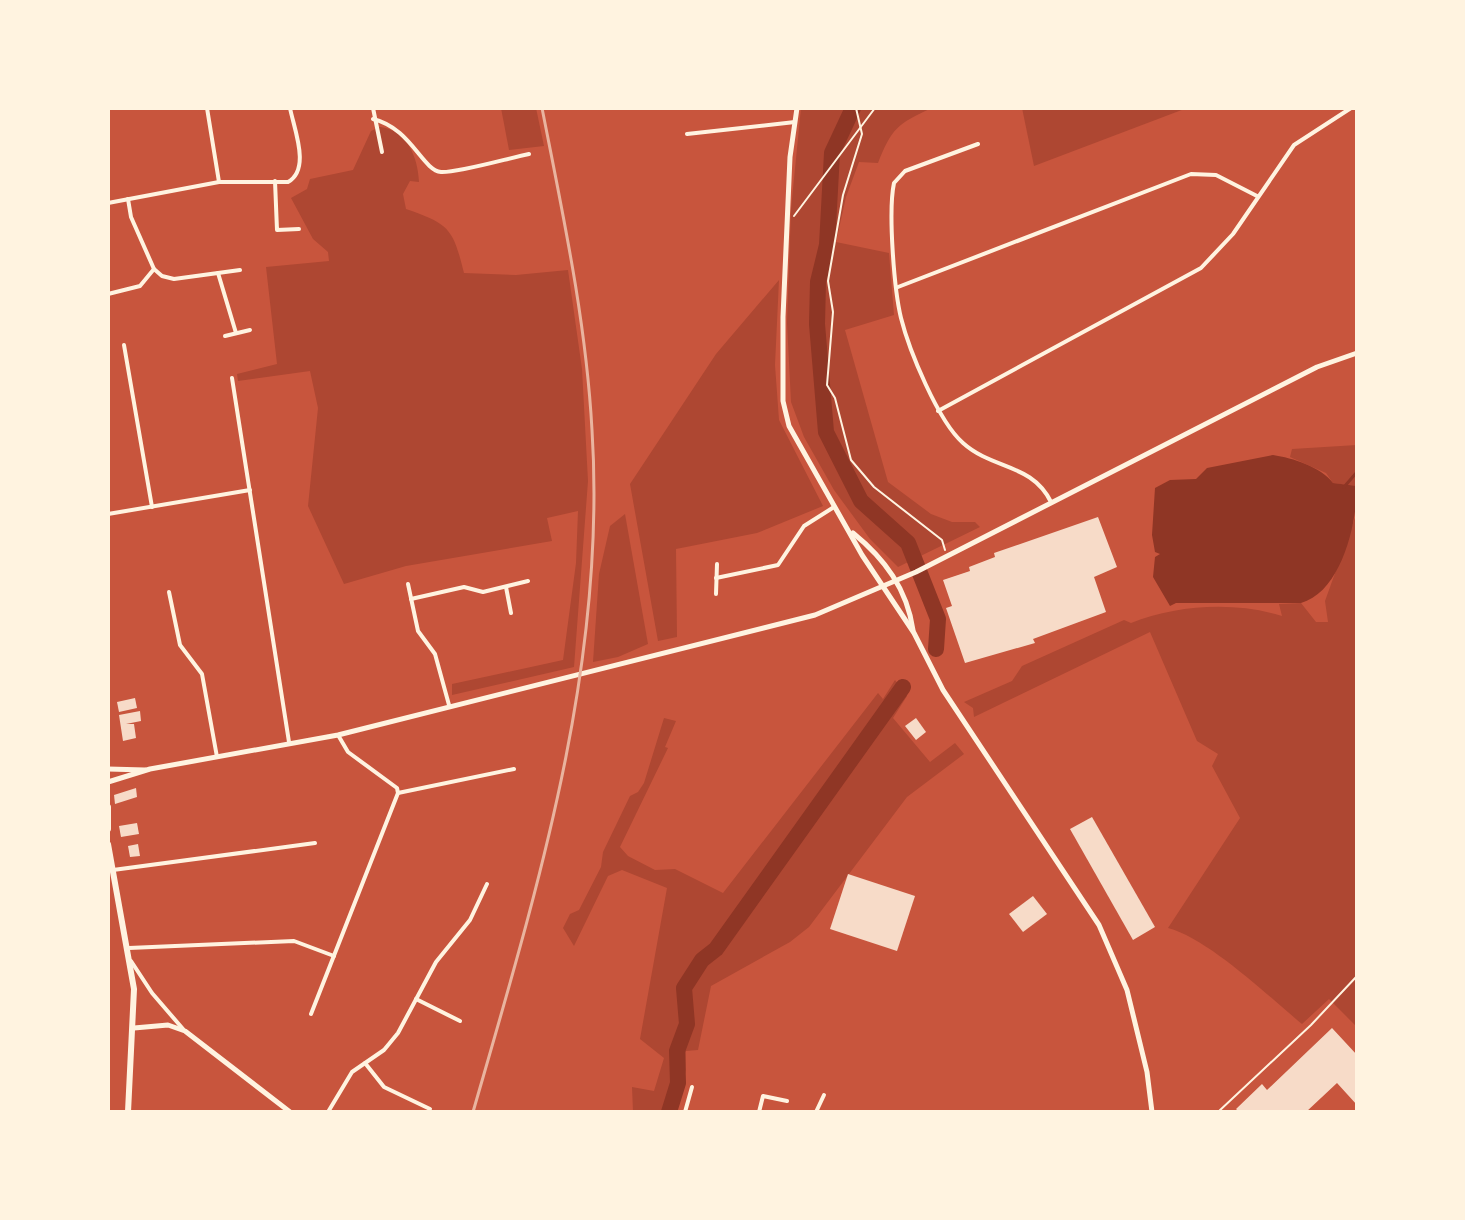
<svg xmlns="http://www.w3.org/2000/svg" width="1465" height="1220" viewBox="0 0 1465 1220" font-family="'Source Sans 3',sans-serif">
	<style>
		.green { fill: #ae4732 }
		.water { fill: #8f3625 }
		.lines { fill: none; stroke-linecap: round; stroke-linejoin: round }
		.stream { stroke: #8f3625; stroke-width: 3 }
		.river { stroke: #8f3625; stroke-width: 16 }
		.building { fill: #f7dbc8 }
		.path { stroke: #fff3e0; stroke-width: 2 }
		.minor { stroke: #fff3e0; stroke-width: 4 }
		.tertiary { stroke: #fff3e0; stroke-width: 5 }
		.trunk { stroke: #fff3e0; stroke-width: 6 }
		.rail { stroke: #e9b49f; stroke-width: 3 }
	</style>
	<rect width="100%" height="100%" fill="#c8553d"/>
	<!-- green -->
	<g class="green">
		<polygon points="501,108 536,108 544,146 509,150"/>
		<path d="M801,108H932C897,124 892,128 878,163L859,162L846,197L836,242L889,253L894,315L845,330L888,482L931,514L952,522H975L980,527L898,567L870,539L834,490L804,437L791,402L787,323L791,209Z"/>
		<polygon points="1022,108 1187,108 1034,166"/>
		<path d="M380,127C407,130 418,157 419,182L410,181L403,194L406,209C450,224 453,229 464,273L516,275L568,270L582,369L588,481L574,667L452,695V684L563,660L576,563L578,511L547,518L552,541L406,566L344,584L308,506L318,408L310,371L238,381L237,374L277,364L266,267L329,261L328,252L313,239L291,198L307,189L310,179L353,170L371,131Z"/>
		<polygon points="779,280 775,365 779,420 823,506 757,533 676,549 677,637 658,641 630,484 716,354"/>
		<polygon points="1357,445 1357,486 1333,483 1326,473 1290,457 1292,449"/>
		<path d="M1357,512L1355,957L1357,1027L1329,999L1302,1024C1268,996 1209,939 1168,928L1240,818L1212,766L1218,754L1197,741L1150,632L974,717L973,708L964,702L1012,681L1022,666L1124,620L1131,623C1176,605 1235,601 1282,616L1279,604L1301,603L1316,622H1328L1325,601Z"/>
		<polygon points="625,514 648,644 618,657 593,662 599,574 610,526"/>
		<polygon points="895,680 907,696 893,718 930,762 955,743 964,754 907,797 809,927 790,942 711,986 698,1050 686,1051 686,1070 675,1112 633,1112 632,1087 654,1091 664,1058 640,1039 667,888 622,870 608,876 574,946 563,928 570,914 579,910 601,867 603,852 630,796 638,792 644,783 664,718 676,721 665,747 668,748 620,847 628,856 655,870 675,869 723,893 878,693 883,699"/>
	</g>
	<!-- water -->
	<path class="water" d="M1273,455C1293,458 1321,467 1333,483L1357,486C1357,524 1341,592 1301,603H1176L1170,606L1153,577L1155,557L1160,554L1155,552L1152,535L1155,488L1170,480L1196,479L1207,468Z"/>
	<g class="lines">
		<!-- stream -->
		<polyline class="stream" points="1344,487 1357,472"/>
		<!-- river -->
		<g class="river">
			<polyline points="853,108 832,153 827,245 818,282 817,324 826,432 861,501 908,543 938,619 936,649"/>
			<polyline points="669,1112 678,1083 677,1051 687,1024 684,988 702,960 716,949 903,687"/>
		</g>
	</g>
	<!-- building -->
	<g class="building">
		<polygon points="1098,517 1117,567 1094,577 1106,612 1033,639 1035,643 965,663 946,608 952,606 943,580 970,571 969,567 995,557 994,553"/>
		<polygon points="135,698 137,708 119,712 117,702"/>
		<polygon points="140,711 141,721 126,724 134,724 136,738 123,741 119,715"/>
		<polygon points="916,718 926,732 916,740 905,726"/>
		<polygon points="136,788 137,797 115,804 114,795"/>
		<polygon points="1092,817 1155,927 1133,940 1070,829"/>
		<polygon points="137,823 139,834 121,837 119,826"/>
		<polygon points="138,844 140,856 130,857 128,846"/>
		<polygon points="848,874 915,896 897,951 830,929"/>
		<polygon points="1033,896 1047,914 1023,932 1009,914"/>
		<polygon points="1332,1028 1357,1055 1357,1105 1337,1083 1306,1112 1239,1112 1236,1109 1262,1084 1267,1090"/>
	</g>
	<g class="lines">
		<!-- path -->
		<g class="path">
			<polyline points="856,108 862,134 843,195 828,281 833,312 827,385 835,398 851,460 874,487 942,540 945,550"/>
			<polyline points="794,216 875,108"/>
			<polyline points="1218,1112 1311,1025 1357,976"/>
		</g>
		<!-- minor -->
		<g class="minor">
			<polyline points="207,108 219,182"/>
			<polyline points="373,108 382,152"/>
			<path d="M373,119C411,128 422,170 441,172C458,173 509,158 529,154"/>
			<polyline points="687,134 795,122"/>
			<path d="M978,144L905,171L894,183C888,211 894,289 901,318C909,350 938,421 963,443C993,470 1032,463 1051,502"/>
			<polyline points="275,181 277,230 299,229"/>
			<polyline points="128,199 131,217 154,269 162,276 174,279 240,270"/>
			<path d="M108,203L219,182H288C311,169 294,129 290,108"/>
			<polyline points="218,273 236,333"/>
			<polyline points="898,287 1191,174 1216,175 1257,196"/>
			<polyline points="108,294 140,286 154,269"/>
			<polyline points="225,336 250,330"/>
			<polyline points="124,345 152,507"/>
			<polyline points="232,378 289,742"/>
			<polyline points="938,411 1201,268 1233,234 1294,145 1351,108"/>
			<polyline points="108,514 250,490"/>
			<polyline points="716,578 778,565 804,526 834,507"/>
			<polyline points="408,584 418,631 435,654 449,705"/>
			<polyline points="506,587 511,613"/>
			<polyline points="169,592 180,645 202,674 217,757"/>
			<polyline points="716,594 717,564"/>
			<polyline points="411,599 464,587 483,592 528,581"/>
			<polyline points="398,793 514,769"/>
			<polyline points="113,870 315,843"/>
			<polyline points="129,948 294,941 334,956"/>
			<polyline points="131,961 152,993 183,1029"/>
			<polyline points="416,999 460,1021"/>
			<polyline points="311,1014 398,793 397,788 348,752 338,735"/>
			<polyline points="365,1063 384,1087 430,1109"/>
			<polyline points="328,1112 352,1072 384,1050 398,1033 436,962 470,920 487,884"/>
			<polyline points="685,1112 692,1087"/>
			<polyline points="759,1112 763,1096 787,1101"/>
			<polyline points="816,1112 824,1095"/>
		</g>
		<!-- tertiary -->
		<g class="tertiary">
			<polyline points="797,108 790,157 783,317 783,401 789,426 862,555 914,633 943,690 1099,925 1127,990 1147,1072 1152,1112"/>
			<path d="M853,533C885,559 907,589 913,630"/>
			<polyline points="108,769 145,770"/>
			<polyline points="108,782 150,769 338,735 815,615 916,572 1317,367 1357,353"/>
			<polyline points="134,1028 168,1025 185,1031 290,1112"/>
		</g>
		<!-- trunk -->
		<g class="trunk">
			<polyline points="108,807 108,829"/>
			<polyline points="108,844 134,989 128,1112"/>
		</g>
		<!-- rail -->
		<path class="rail" d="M473,1112C537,890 607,664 592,430C586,321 563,215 542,108"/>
	</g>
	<!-- border -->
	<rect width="1465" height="1220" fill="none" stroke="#fff3e0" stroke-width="220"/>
</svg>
